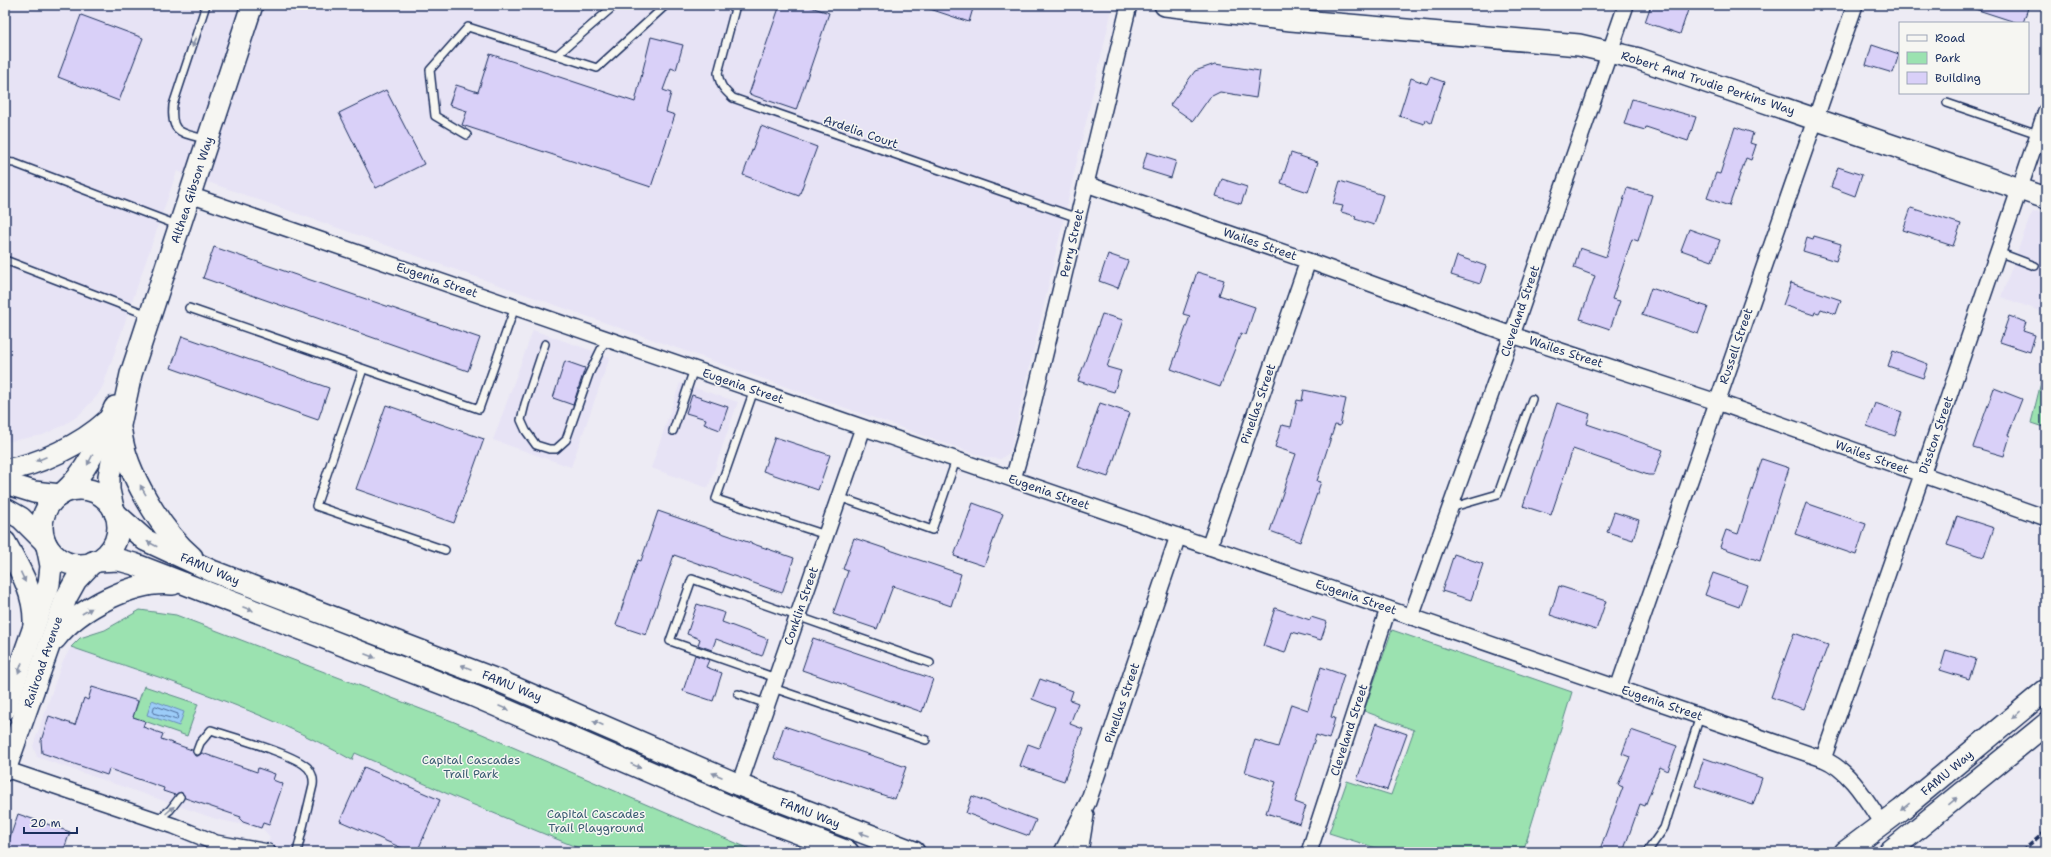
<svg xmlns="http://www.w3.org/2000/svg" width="2051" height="857" viewBox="0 0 2051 857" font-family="'Shantell Sans',sans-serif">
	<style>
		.built { fill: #e7e3f5 }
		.green { fill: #9be2b0; stroke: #5b8887 }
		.water { fill: #9cccf8; stroke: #688dba }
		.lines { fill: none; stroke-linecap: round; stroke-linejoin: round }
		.shore { stroke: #4f6e9c; stroke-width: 1 }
		.building { fill: #d9d0f8; stroke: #1b2f5e }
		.lane-casing { stroke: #1b2f5e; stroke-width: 10 }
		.street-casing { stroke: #1b2f5e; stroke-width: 18 }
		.secondary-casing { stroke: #1b2f5e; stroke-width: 24 }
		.lane { stroke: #f6f6f2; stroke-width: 7 }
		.street { stroke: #f6f6f2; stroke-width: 15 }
		.secondary { stroke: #f6f6f2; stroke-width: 21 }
		.rail { stroke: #1b2f5e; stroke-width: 3; stroke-dasharray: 6 3; stroke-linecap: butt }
		.oneway { fill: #8892a8 }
		.labels { text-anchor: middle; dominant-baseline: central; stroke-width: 3; stroke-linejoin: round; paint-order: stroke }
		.street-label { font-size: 12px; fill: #1b2f5e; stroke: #f6f6f2 }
		.park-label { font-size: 12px; fill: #3b5c72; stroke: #f6f6f2 }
	</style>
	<rect width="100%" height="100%" fill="#edebf4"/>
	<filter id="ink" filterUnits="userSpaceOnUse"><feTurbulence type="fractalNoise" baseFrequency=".025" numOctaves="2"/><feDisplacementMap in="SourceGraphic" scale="8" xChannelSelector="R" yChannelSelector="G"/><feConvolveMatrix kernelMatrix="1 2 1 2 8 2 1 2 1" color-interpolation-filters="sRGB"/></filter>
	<g filter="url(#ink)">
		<!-- built -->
		<g class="built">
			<polygon points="5,5 1113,5 1010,452 1001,459 987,458 177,171 103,386 97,396 78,416 62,426 43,435 5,442"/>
			<polygon points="2038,211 2046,214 2046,313 2001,297 2030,217 2033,212"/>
			<polygon points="533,330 610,357 571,467 493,440"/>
			<polygon points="680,383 738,402 708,488 651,468"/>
			<polygon points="71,647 213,697 318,741 351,760 354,753 457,798 588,852 265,852 270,837 263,829 216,819 37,757 33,746 62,663"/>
		</g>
		<!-- green -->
		<g class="green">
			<polygon points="2046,362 2046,428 2031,423"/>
			<path d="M140,610L176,615L452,721L757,852H588L457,798L355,753L352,760C264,710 166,680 71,647L80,638L105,630Z"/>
			<polygon points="1392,630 1572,692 1523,852 1389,852 1329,833 1347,781 1391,795 1414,730 1364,711"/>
			<polygon points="144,686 198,704 187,736 133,717"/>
		</g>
		<!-- water -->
		<polygon class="water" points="152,700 184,712 179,726 147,715"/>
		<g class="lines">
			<!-- shore -->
			<polygon class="shore" points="156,706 178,714 177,720 153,713 154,707"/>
		</g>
		<!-- building -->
		<g class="building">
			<polygon points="780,5 805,5 829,13 796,110 749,94"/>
			<polygon points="927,5 974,5 969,22 927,8"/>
			<polygon points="1651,5 1674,5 1688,10 1680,34 1645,22"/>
			<polygon points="1972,5 2029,5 2023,23 2018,23 1972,8"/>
			<polygon points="81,15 143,38 119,101 58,77"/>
			<polygon points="651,37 683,45 676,70 671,68 663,90 671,93 666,112 675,115 651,187 462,125 467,111 449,105 456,85 478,92 490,54 635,102"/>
			<polygon points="1872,45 1899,54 1893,73 1866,65"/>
			<polygon points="1215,64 1260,71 1256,98 1220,92 1210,97 1193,121 1170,105 1195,71"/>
			<polygon points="1430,77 1444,82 1431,123 1425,120 1424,124 1399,116 1411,78 1427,84"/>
			<polygon points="386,90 424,164 376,188 339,113"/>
			<polygon points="1632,99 1696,117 1688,141 1646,127 1645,130 1624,124"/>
			<polygon points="761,126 817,147 799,196 743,175"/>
			<polygon points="1735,127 1753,133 1750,143 1756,145 1751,160 1746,158 1729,206 1707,198 1716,173 1720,174"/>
			<polygon points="1147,152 1176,161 1171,178 1142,169"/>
			<polygon points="1291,153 1318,162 1308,192 1281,183"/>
			<polygon points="1838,167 1862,175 1855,196 1831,187"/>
			<polygon points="1222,179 1247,187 1241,204 1216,196"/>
			<polygon points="1340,181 1383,195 1374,225 1355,219 1356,216 1341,212 1343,206 1333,204"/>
			<polygon points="1627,188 1652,195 1638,241 1632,239 1612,299 1620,301 1610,329 1580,319 1595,276 1574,268 1580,248 1606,257"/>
			<polygon points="1911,208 1961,224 1953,246 1903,230"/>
			<polygon points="1689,229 1720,240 1712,261 1681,250"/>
			<polygon points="1814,236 1841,244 1836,261 1803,251 1807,237 1813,239"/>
			<polygon points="214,247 480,338 468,371 203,278"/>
			<polygon points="1108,254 1128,261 1118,288 1099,281"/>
			<polygon points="1457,256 1486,266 1480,284 1451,275"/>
			<polygon points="1197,272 1224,280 1219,295 1255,307 1246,335 1241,333 1220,387 1171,369 1190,316 1183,314"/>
			<polygon points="1791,283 1841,300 1836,314 1821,309 1819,313 1815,312 1814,315 1783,305"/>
			<polygon points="1651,288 1708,307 1698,334 1642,315"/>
			<polygon points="1102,314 1123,320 1107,367 1121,371 1114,392 1078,381"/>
			<polygon points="2009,316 2026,322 2023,331 2035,335 2030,352 2000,342"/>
			<polygon points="182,336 329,388 318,420 171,368"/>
			<polygon points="1893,351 1928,364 1923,378 1888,366"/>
			<polygon points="565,361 585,368 573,405 553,398"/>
			<polygon points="1994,388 2022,399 2008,435 2010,436 2004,456 1973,447"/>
			<polygon points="1304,390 1346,399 1340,426 1335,425 1317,481 1321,482 1300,542 1270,531 1296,454 1275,447 1282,425 1291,427 1297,400 1302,401"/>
			<polygon points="692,395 728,407 720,430 704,424 706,419 686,413"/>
			<polygon points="1100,403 1130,413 1108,477 1078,467"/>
			<polygon points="1557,403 1590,414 1587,424 1663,450 1654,475 1648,475 1573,449 1551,515 1523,506"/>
			<polygon points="1875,403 1902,412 1895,436 1867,426"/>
			<polygon points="386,405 484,439 454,523 356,489"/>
			<polygon points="775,437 830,455 818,490 763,471"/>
			<polygon points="1762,459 1789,468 1760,561 1720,547 1726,530 1738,534"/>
			<polygon points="973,503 1003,514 984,566 954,556"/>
			<polygon points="1806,503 1866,524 1856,555 1795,534"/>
			<polygon points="658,511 794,558 782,593 674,555 646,635 616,625 638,560 641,561"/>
			<polygon points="1614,512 1639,520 1633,540 1607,532"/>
			<polygon points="1957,516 1994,528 1984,557 1947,545"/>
			<polygon points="854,538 961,574 951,606 893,586 877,629 833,614 848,571 843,569"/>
			<polygon points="1454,554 1483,564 1471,600 1442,591"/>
			<polygon points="1713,573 1747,585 1739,607 1705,595"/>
			<polygon points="1559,586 1606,601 1596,630 1550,615"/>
			<polygon points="697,604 725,613 722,622 768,639 762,656 716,639 712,650 698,645 700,639 687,634"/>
			<polygon points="1275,608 1310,620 1311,617 1327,622 1321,640 1292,632 1285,653 1263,646"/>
			<polygon points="1794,633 1828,645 1804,709 1771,697"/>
			<polygon points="813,638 933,679 922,712 802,670"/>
			<polygon points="1946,650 1976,659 1969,679 1940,670"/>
			<polygon points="695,655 709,660 706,667 722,673 713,701 683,691"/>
			<polygon points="1321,667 1344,675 1331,717 1335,718 1329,739 1316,735 1295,802 1306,806 1300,824 1266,813 1276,782 1245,772 1255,740 1278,747 1291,704 1308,710"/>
			<polygon points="1040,679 1073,691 1070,700 1078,703 1070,724 1083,729 1064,781 1020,766 1028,744 1039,748 1055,708 1032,699"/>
			<polygon points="92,687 138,701 133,717 145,721 143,727 163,734 161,739 192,750 195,756 198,756 202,753 257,772 258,768 275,774 273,780 283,784 269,825 263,823 261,828 243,822 240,819 241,817 185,798 184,795 181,792 175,795 163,791 164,788 109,769 107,775 42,753 41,741 49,716 75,725 84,698 88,700"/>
			<polygon points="1376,723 1407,734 1387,790 1357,780"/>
			<polygon points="784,726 906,767 895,799 774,758"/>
			<polygon points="1631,730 1677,746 1668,771 1660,767 1645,806 1640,804 1623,852 1599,852 1623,787 1618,785 1630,757 1622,754"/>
			<polygon points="1704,758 1762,778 1753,805 1695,786"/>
			<polygon points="364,767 440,800 417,852 411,852 340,821"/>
			<polygon points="972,796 1036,820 1029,836 966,813"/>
			<polygon points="18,814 70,832 63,852 5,852"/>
		</g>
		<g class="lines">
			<!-- lane casing -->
			<g class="lane-casing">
				<g id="lane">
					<path d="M206,5L173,105C170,135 182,132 207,140"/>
					<path d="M736,5L718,73C720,86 724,90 733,98L1078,218"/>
					<polyline points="1292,18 1299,5"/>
					<polyline points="557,55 615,5"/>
					<polyline points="1947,103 2038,134"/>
					<polyline points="467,135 435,116 430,70 468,27 597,68 666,5"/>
					<polyline points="5,162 14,163 177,225"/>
					<polyline points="1998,252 2035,266"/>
					<polyline points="5,260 148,315"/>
					<polyline points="189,308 479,409 515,307"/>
					<polyline points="545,344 525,404 521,420 526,431 536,445 549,449 556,449 566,440 589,374 606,339"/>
					<polyline points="363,369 316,506 445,550"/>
					<polyline points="754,390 716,499 826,535"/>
					<polyline points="673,431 694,369"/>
					<polyline points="839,497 932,530 956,460"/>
					<polyline points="1450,508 1498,494 1532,399"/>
					<polyline points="776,678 670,641 692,579 930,663"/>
					<polyline points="773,688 926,740"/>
					<polyline points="738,694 767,704"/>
					<path d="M197,751L200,743L211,730C232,737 295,754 308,768C312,773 314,778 313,785L297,852"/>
					<polyline points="157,820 170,810 180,797"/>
					<polyline points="1647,852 1664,828 1700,716"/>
				</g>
			</g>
			<!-- street casing -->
			<g class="street-casing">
				<g id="street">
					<polyline points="1086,184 1317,264 1512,335 1717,402 2046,518"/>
					<path d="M190,195L1823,759C1850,770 1867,801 1883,825"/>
					<polyline points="1013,479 1025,437 1129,5"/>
					<polyline points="1209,547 1308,261"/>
					<polyline points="1411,617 1512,335 1626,5"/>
					<polyline points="1618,688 1855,5"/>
					<polyline points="1823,759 1922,475 2046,111"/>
					<polyline points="5,769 174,826 216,843 268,852"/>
					<polyline points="739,785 863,428"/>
					<polyline points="1062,852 1088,802 1178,536"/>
					<polyline points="1080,852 1086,815"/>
					<polyline points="1309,852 1388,609"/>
				</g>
			</g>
			<!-- secondary casing -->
			<g class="secondary-casing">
				<g id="secondary">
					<polyline points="1165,5 1291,20 1579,45 1639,59 2046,198"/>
					<path d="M121,432C125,471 162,532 192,557"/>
					<path d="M5,470C39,465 82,444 107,421"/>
					<polyline points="5,483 34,492 60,495"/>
					<circle cx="80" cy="527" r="38"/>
					<path d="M63,493C89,470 101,438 115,407"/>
					<polyline points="113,508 109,490 109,476 131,374 252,5"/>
					<polyline points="5,509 21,518 45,542"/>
					<polyline points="115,513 145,540 212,571 497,680 739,785 914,852"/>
					<path d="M5,542C19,568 35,593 34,623"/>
					<polyline points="96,561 119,560 134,564 474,696 733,808 848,852"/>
					<path d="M55,639C78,609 135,579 173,584"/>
					<polyline points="5,709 49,584 51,566 47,546"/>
					<polyline points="5,770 66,598 76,580 93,562"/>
					<polyline points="1845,852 1901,810 2046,690"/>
					<polyline points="1889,852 2046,724"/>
				</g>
			</g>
			<!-- lane -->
			<use href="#lane" class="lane"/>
			<!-- street -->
			<use href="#street" class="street"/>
			<!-- secondary -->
			<use href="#secondary" class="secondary"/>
			<!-- rail -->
			<polyline class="rail" points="2021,852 2046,831"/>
		</g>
		<!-- one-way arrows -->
		<defs><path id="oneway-solid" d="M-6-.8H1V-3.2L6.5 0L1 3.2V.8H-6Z"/></defs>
		<g class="oneway">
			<use href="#oneway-solid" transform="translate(194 42) rotate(109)"/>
			<use href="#oneway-solid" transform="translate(41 459) rotate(157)"/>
			<use href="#oneway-solid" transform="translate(90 460) rotate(118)"/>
			<use href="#oneway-solid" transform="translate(143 490) rotate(-120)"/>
			<use href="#oneway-solid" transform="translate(152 544) rotate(-153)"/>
			<use href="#oneway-solid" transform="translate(23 577) rotate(65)"/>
			<use href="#oneway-solid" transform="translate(248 609) rotate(21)"/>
			<use href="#oneway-solid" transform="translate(87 611) rotate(-30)"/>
			<use href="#oneway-solid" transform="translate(370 656) rotate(21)"/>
			<use href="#oneway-solid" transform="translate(466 667) rotate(-158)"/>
			<use href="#oneway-solid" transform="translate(20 668) rotate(110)"/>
			<use href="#oneway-solid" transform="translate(504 708) rotate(23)"/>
			<use href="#oneway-solid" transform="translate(2016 715) rotate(140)"/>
			<use href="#oneway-solid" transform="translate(598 723) rotate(-156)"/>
			<use href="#oneway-solid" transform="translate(636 766) rotate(24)"/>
			<use href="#oneway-solid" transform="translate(717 775) rotate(-157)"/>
			<use href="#oneway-solid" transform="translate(1953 801) rotate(-40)"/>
			<use href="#oneway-solid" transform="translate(1905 807) rotate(141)"/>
			<use href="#oneway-solid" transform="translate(170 810) rotate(-42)"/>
			<use href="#oneway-solid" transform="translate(864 834) rotate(-160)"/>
		</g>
	</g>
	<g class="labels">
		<!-- street labels -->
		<g class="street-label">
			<text transform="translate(1708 83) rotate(18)">Robert And Trudie Perkins Way</text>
			<text transform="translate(861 132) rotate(19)">Ardelia Court</text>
			<text transform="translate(192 190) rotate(-72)">Althea Gibson Way</text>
			<text transform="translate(1072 243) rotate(-77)">Perry Street</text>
			<text transform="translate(1260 244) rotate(19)">Wailes Street</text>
			<text transform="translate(437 280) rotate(19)">Eugenia Street</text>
			<text transform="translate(1520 311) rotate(-71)">Cleveland Street</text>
			<text transform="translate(1736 346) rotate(-71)">Russell Street</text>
			<text transform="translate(1566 352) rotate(18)">Wailes Street</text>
			<text transform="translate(743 386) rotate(19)">Eugenia Street</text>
			<text transform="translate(1258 404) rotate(-71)">Pinellas Street</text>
			<text transform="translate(1936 435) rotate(-71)">Disston Street</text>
			<text transform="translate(1872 457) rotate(20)">Wailes Street</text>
			<text transform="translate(1049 492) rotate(19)">Eugenia Street</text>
			<text transform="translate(210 569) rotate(23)">FAMU Way</text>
			<text transform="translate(1356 597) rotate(19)">Eugenia Street</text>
			<text transform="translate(801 606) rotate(-71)">Conklin Street</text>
			<text transform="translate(43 662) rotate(-71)">Railroad Avenue</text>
			<text transform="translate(512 686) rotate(22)">FAMU Way</text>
			<text transform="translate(1122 703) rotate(-71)">Pinellas Street</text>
			<text transform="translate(1662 703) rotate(19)">Eugenia Street</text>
			<text transform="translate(1349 730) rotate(-72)">Cleveland Street</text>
			<text transform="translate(1947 773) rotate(-40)">FAMU Way</text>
			<text transform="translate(810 813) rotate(21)">FAMU Way</text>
		</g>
		<!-- park labels -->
		<g class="park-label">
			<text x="471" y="760">Capital Cascades<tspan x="471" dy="14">Trail Park</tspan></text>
			<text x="596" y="814">Capital Cascades<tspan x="596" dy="14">Trail Playground</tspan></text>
		</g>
	</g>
	<!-- margin -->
	<rect width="2051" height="857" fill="none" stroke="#f6f6f2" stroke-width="20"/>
	<rect x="10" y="10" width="2031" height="837" fill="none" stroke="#1b2f5e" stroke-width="1.5" filter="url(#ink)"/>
	<!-- legend -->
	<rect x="1899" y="22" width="130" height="72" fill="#f6f6f2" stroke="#9ea6b7"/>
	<rect x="1907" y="35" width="20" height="6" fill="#f6f6f2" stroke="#9ea6b7"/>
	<text x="1935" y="42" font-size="12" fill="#1b2f5e">Road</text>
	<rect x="1907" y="52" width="20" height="12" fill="#9be2b0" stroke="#9ea6b7"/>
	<text x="1935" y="62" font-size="12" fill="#1b2f5e">Park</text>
	<rect x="1907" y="72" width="20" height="12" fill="#d9d0f8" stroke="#9ea6b7"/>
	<text x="1935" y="82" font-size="12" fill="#1b2f5e">Building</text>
	<!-- scale -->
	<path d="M24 827v6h53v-6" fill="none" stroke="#1b2f5e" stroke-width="2"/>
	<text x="30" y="827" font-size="12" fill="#1b2f5e" stroke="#f6f6f2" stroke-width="3" paint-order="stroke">20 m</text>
</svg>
